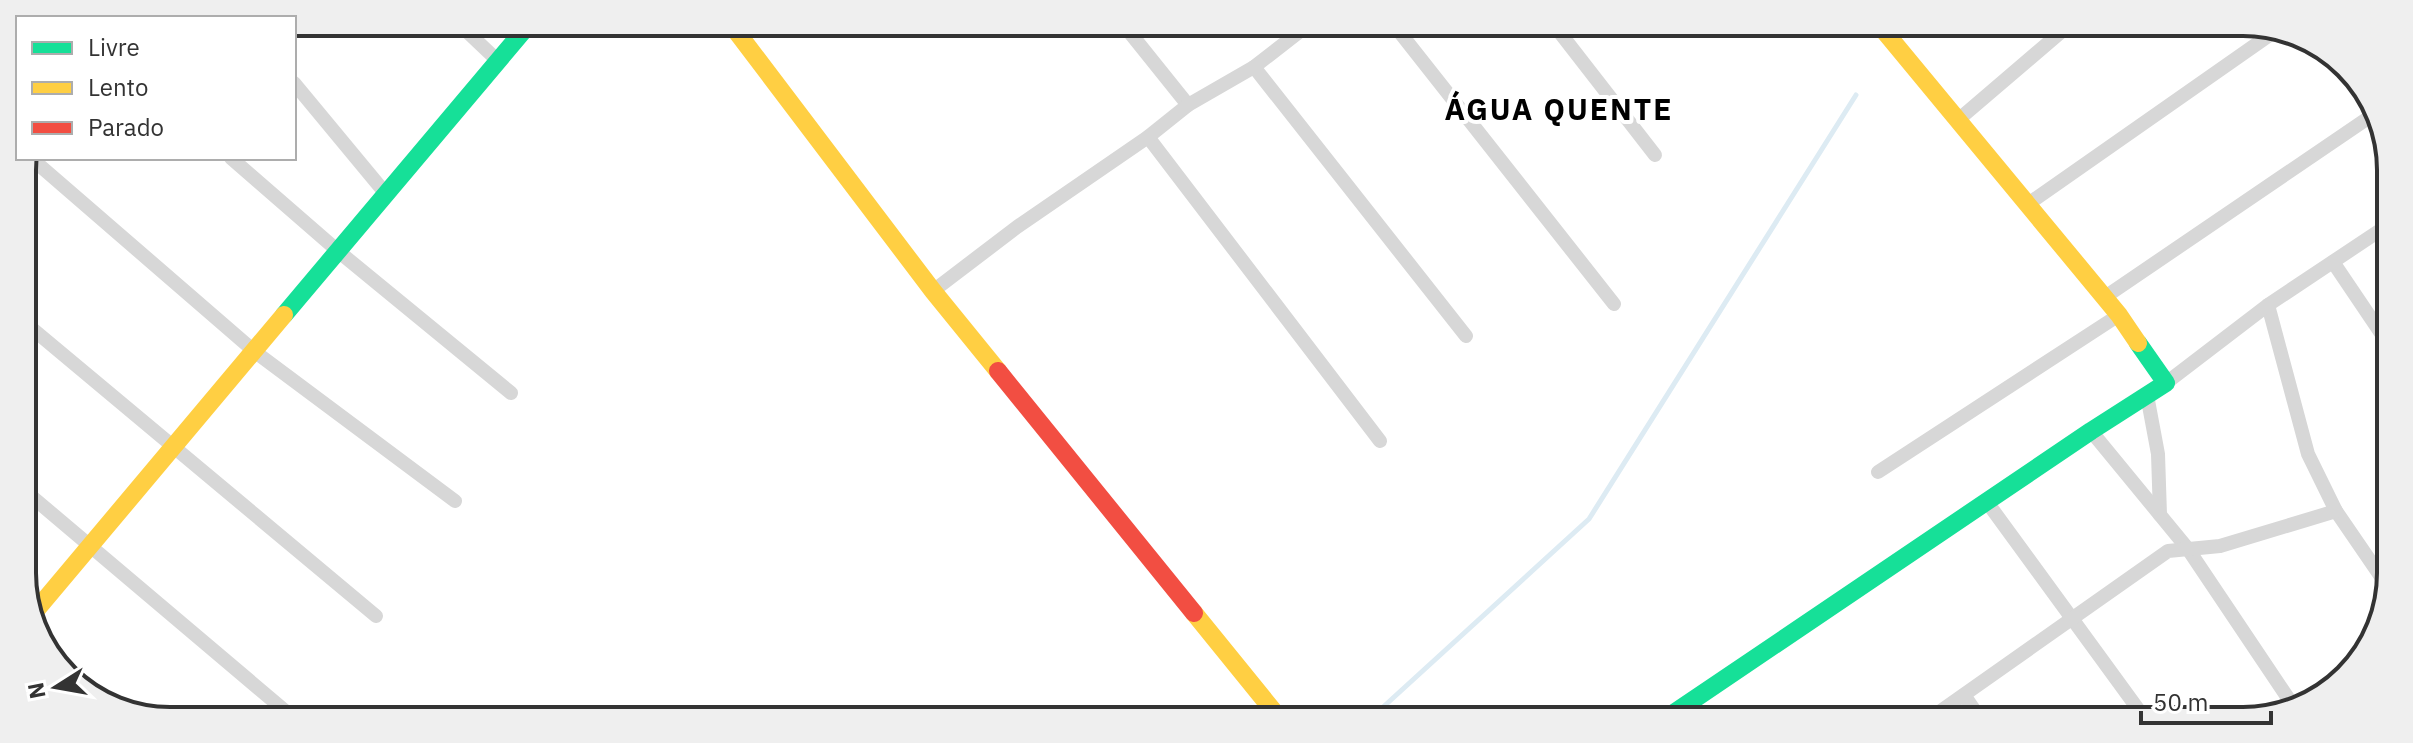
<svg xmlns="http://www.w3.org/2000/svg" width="2413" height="743" viewBox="0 0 2413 743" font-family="'IBM Plex Sans',sans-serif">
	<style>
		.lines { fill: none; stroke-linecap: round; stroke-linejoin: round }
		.stream { stroke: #ddebf3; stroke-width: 5 }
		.street { stroke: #d7d7d7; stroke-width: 14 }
		.fast { stroke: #16e098; stroke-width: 18 }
		.slow { stroke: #ffcf43; stroke-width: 18 }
		.jam { stroke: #f24e42; stroke-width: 18 }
		.labels { text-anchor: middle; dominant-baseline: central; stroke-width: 8; stroke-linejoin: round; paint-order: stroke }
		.district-label { font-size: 30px; font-weight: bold; letter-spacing: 2px; fill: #000; stroke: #fff }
		.rim { fill: none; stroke: #333; stroke-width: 4 }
	</style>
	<rect width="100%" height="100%" fill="#fff"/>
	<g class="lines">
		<!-- stream -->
		<polyline class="stream" points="1370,719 1589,519 1856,95"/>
		<!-- street -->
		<g class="street">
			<polyline points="458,23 498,61"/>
			<polyline points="1123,24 1188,105"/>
			<polyline points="1394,25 1614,304"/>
			<polyline points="1554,25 1655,155"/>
			<polyline points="1716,26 1719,29"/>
			<polyline points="1254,67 1466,336"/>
			<polyline points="294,83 386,194"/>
			<polyline points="1958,120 2068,26"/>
			<polyline points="1148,137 1380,441"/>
			<polyline points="31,158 254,351 455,501"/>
			<polyline points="231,158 338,251 511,393"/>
			<polyline points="2028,204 2281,27"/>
			<polyline points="2333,262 2387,342"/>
			<polyline points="933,291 1017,227 1148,137 1188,105 1254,67 1308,25"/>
			<polyline points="2105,297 2374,114"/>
			<polyline points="2268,305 2308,454 2336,511 2386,584"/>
			<polyline points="23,321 376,616"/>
			<polyline points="2166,383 2268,305 2388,225"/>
			<polyline points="2147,395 2158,454 2160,515"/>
			<polyline points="2091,431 2188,549 2292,704"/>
			<polyline points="1878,472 2119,315"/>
			<polyline points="24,490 290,715"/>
			<polyline points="1987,502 2146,720"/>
			<polyline points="1964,695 1981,720"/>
			<polyline points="1928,720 2168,551 2220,546 2336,511"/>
		</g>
		<!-- fast -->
		<g class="fast">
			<polyline points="284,315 530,23"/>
			<polyline points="1665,719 2091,431 2166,383 2138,343"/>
		</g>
		<!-- slow -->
		<g class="slow">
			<polyline points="730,23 933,291 998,371"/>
			<polyline points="1880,26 2119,315 2138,343"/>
			<polyline points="1194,613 1280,719"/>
			<polyline points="32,615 284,315"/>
		</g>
		<!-- jam -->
		<polyline class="jam" points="998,371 1194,613"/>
	</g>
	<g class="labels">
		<!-- district labels -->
		<g class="district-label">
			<text x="1559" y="108">ÁGUA QUENTE</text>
		</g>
	</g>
	<!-- crop -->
	<path d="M0 0H2413V743H0ZM170 36H2243A134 134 0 0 1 2377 170V573A134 134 0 0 1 2243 707H170A134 134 0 0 1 36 573V170A134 134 0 0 1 170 36Z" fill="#efefef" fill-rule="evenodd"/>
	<path class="rim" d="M170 36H2243A134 134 0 0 1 2377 170V573A134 134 0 0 1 2243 707H170A134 134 0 0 1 36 573V170A134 134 0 0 1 170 36Z"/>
	<!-- legend -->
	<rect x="16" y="16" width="280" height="144" fill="#ffffff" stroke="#adadad" stroke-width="2"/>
	<rect x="32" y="42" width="40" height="12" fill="#16e098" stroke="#adadad" stroke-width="2"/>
	<text x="88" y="56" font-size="24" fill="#333333">Livre</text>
	<rect x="32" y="82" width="40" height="12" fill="#ffcf43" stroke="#adadad" stroke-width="2"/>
	<text x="88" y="96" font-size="24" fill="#333333">Lento</text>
	<rect x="32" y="122" width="40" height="12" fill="#f24e42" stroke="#adadad" stroke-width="2"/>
	<text x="88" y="136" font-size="24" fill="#333333">Parado</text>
	<!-- north arrow -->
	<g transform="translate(56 687) rotate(259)" stroke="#ffffff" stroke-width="6" paint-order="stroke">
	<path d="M0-6L14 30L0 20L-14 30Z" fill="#333333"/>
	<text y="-12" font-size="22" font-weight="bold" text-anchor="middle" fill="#333333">N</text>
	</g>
	<!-- scale -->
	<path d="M2141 711v12h130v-12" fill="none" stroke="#333333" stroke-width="4"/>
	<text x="2153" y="711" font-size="24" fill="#333333" stroke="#ffffff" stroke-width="6" paint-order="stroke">50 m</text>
</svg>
